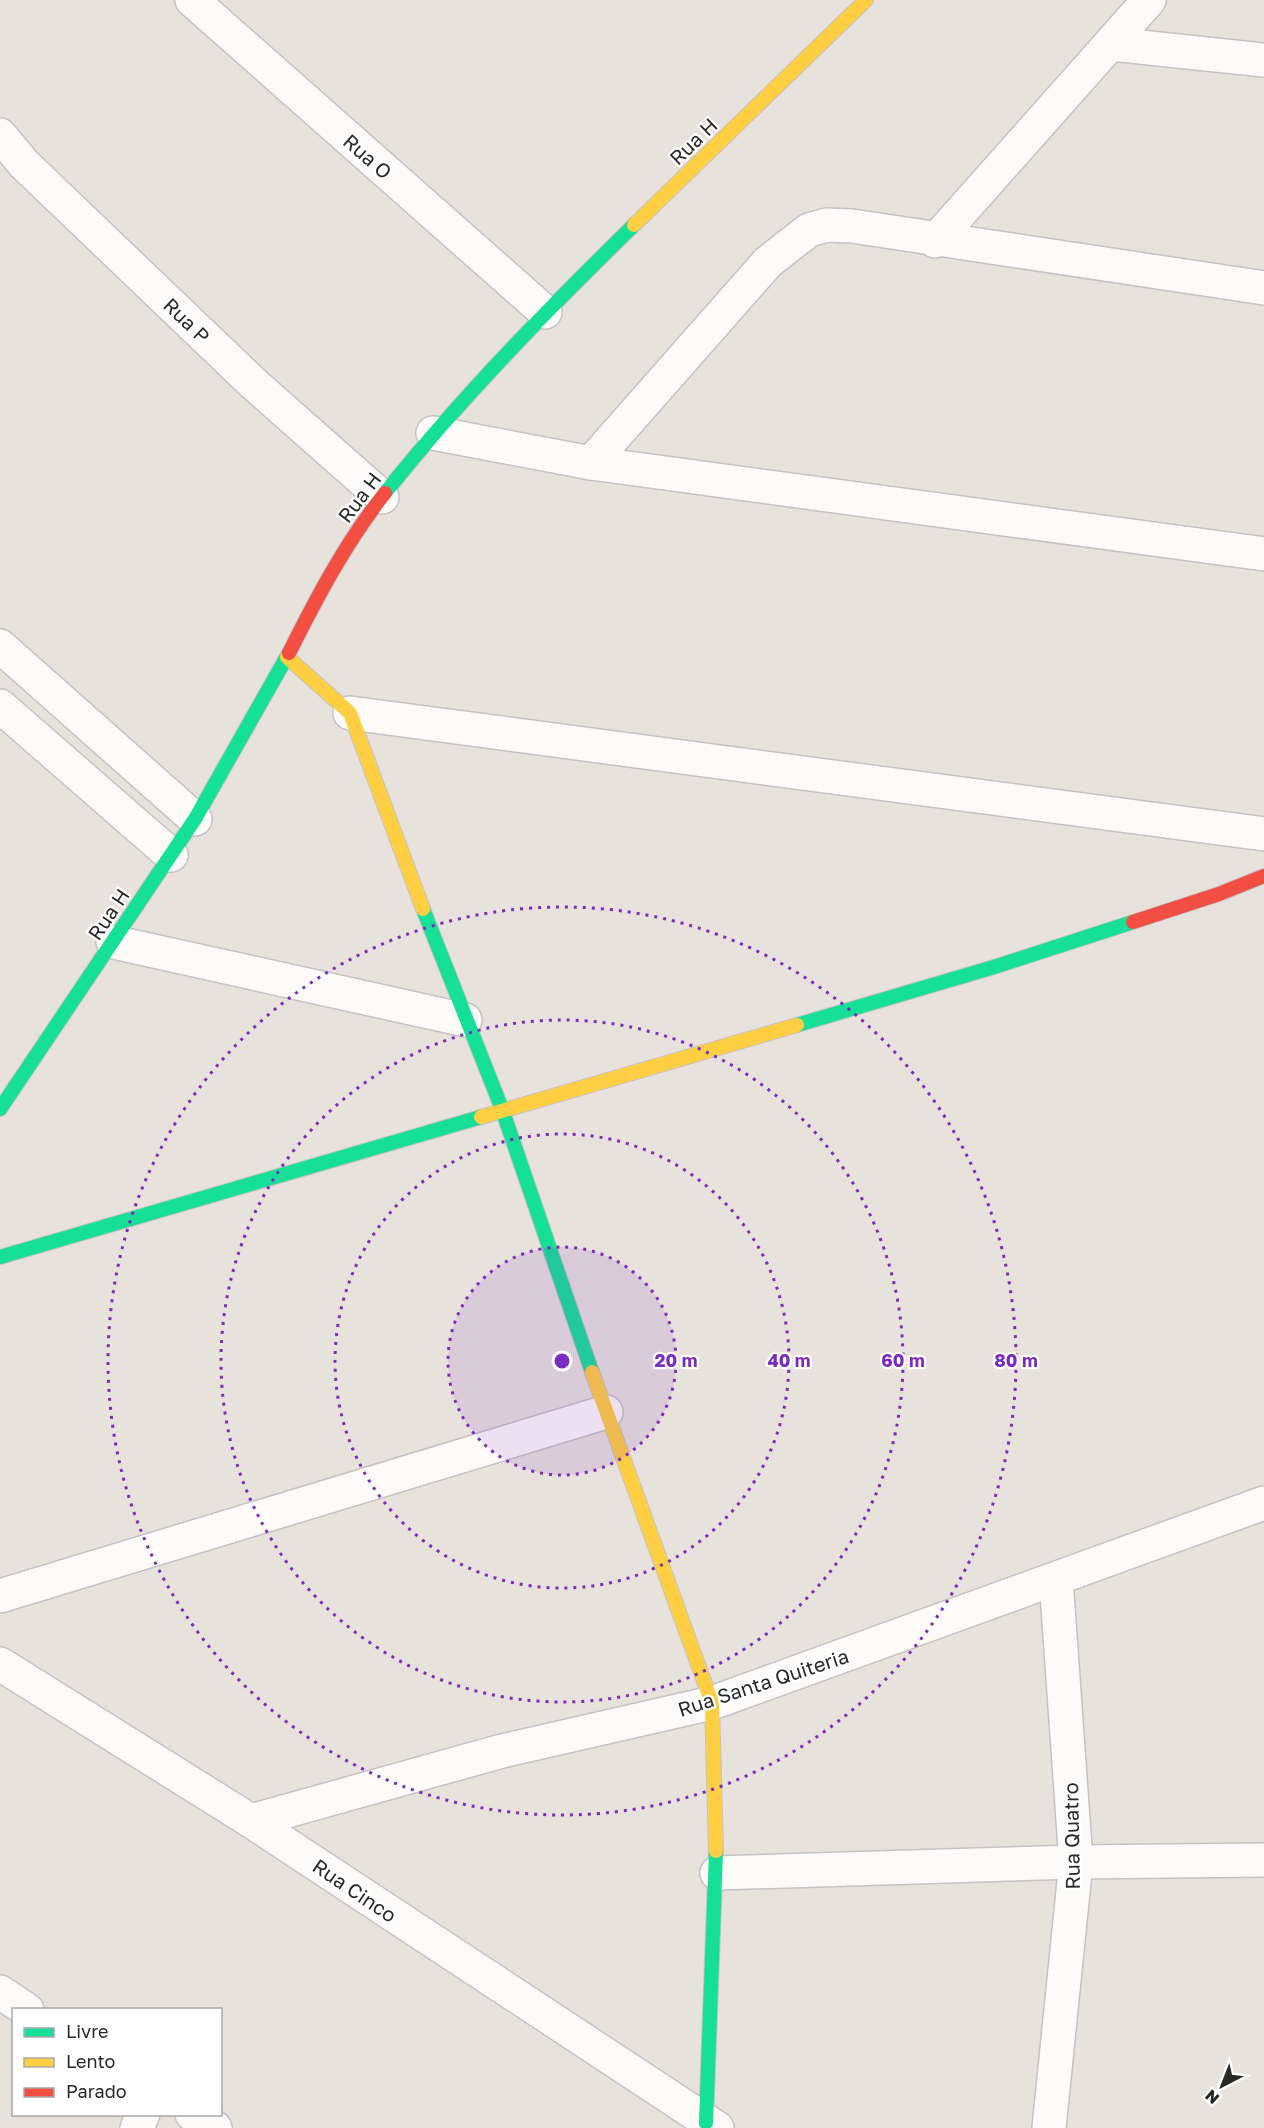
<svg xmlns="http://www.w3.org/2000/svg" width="1264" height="2128" viewBox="0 0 1264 2128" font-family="'Golos Text',sans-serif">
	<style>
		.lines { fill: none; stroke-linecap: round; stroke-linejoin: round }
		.street-casing { stroke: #c4c2c3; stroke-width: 36 }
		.fast-casing { stroke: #c4c2c3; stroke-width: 16 }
		.slow-casing { stroke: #c4c2c3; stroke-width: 16 }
		.jam-casing { stroke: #c4c2c3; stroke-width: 16 }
		.street { stroke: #fcfbfa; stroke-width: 33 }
		.fast { stroke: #16e098; stroke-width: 14 }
		.slow { stroke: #ffcf43; stroke-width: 14 }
		.jam { stroke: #f24e42; stroke-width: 14 }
		.ring { fill: none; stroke: #7b2cbf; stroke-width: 3; stroke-dasharray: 3 6 }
		.labels { text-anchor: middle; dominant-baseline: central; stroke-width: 4.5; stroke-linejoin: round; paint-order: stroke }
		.street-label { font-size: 20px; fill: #282828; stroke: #fff }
		.centre { fill: #7b2cbf; stroke: #fff; stroke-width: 3 }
		.ring-label { font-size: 18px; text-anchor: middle; font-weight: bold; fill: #7b2cbf; stroke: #fff; stroke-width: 4.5; stroke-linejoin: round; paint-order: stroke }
	</style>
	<rect width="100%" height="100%" fill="#e8e2dc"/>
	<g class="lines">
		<!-- street casing -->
		<g class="street-casing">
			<g id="street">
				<polyline points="192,0 545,312"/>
				<polyline points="1112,44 1264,60"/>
				<polyline points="0,135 24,164 253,383 382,497"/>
				<polyline points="935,241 1149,0"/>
				<polyline points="433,433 591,463 1264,554"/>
				<polyline points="591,463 768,262 809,230 827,225 852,226 1264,288"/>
				<polyline points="0,646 195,819"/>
				<polyline points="0,706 171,855"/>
				<polyline points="350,713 1264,834"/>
				<polyline points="113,942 465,1020"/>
				<polyline points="0,1596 606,1412"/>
				<polyline points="0,1664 251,1821 717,2128"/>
				<polyline points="251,1821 502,1751 712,1703 1264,1503"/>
				<polyline points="717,1873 1076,1862 1264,1860"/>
				<polyline points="0,1992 27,2010"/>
				<polyline points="192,2114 215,2128"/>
				<polyline points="137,2128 143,2114"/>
				<polyline points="1049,2128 1076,1862 1056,1579"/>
			</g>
		</g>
		<!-- fast casing -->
		<g class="fast-casing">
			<g id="fast">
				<path d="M385,493C461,398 546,311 634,225"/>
				<polyline points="423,909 502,1109 592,1372"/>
				<polyline points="797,1025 994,967 1133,922"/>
				<polyline points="0,1109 195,819 289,653"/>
				<polyline points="0,1257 481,1117"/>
				<polyline points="706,2123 716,1851"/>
			</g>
		</g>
		<!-- slow casing -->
		<g class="slow-casing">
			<g id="slow">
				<polyline points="634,225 866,0"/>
				<polyline points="287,657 350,713 423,909"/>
				<polyline points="481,1117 797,1025"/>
				<polyline points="592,1372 712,1703 716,1851"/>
			</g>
		</g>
		<!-- jam casing -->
		<g class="jam-casing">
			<g id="jam">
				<path d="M289,653C317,597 346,542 385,493"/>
				<polyline points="1133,922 1219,894 1264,876"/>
			</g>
		</g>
		<!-- street -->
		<use href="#street" class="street"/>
		<!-- fast -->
		<use href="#fast" class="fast"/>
		<!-- slow -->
		<use href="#slow" class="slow"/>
		<!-- jam -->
		<use href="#jam" class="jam"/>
	</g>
	<!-- distance rings -->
	<circle cx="562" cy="1361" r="114" fill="#7b2cbf" fill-opacity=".12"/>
	<g class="ring">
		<circle cx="562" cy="1361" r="114"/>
		<circle cx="562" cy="1361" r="227"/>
		<circle cx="562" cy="1361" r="341"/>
		<circle cx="562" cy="1361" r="454"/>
	</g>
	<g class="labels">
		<!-- street labels -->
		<g class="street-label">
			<text transform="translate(693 141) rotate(-44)">Rua H</text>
			<text transform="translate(368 156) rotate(41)">Rua O</text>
			<text transform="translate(187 320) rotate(44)">Rua P</text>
			<text transform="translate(359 497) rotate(-53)">Rua H</text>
			<text transform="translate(108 914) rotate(-56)">Rua H</text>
			<text transform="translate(763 1682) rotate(-18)">Rua Santa Quiteria</text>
			<text transform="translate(1071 1836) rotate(-91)">Rua Quatro</text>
			<text transform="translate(355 1890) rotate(34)">Rua Cinco</text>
		</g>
	</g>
	<circle cx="562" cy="1361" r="9" class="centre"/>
	<g class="ring-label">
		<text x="676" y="1367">20 m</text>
		<text x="789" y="1367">40 m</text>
		<text x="903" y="1367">60 m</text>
		<text x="1016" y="1367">80 m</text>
	</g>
	<!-- legend -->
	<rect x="12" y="2008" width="210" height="108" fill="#ffffff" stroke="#a9a9a9" stroke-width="1.5"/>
	<rect x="24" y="2028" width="30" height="9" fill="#16e098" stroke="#a9a9a9" stroke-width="1.5"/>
	<text x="66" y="2038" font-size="18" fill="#282828">Livre</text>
	<rect x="24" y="2058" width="30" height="9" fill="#ffcf43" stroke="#a9a9a9" stroke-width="1.5"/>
	<text x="66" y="2068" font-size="18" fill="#282828">Lento</text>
	<rect x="24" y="2088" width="30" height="9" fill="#f24e42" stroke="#a9a9a9" stroke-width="1.5"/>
	<text x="66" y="2098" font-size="18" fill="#282828">Parado</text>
	<!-- north arrow -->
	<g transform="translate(1222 2086) rotate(222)" stroke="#ffffff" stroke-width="4.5" paint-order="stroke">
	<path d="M0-4.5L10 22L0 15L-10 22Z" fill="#282828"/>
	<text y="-9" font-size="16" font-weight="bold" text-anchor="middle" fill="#282828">N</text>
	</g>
</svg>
